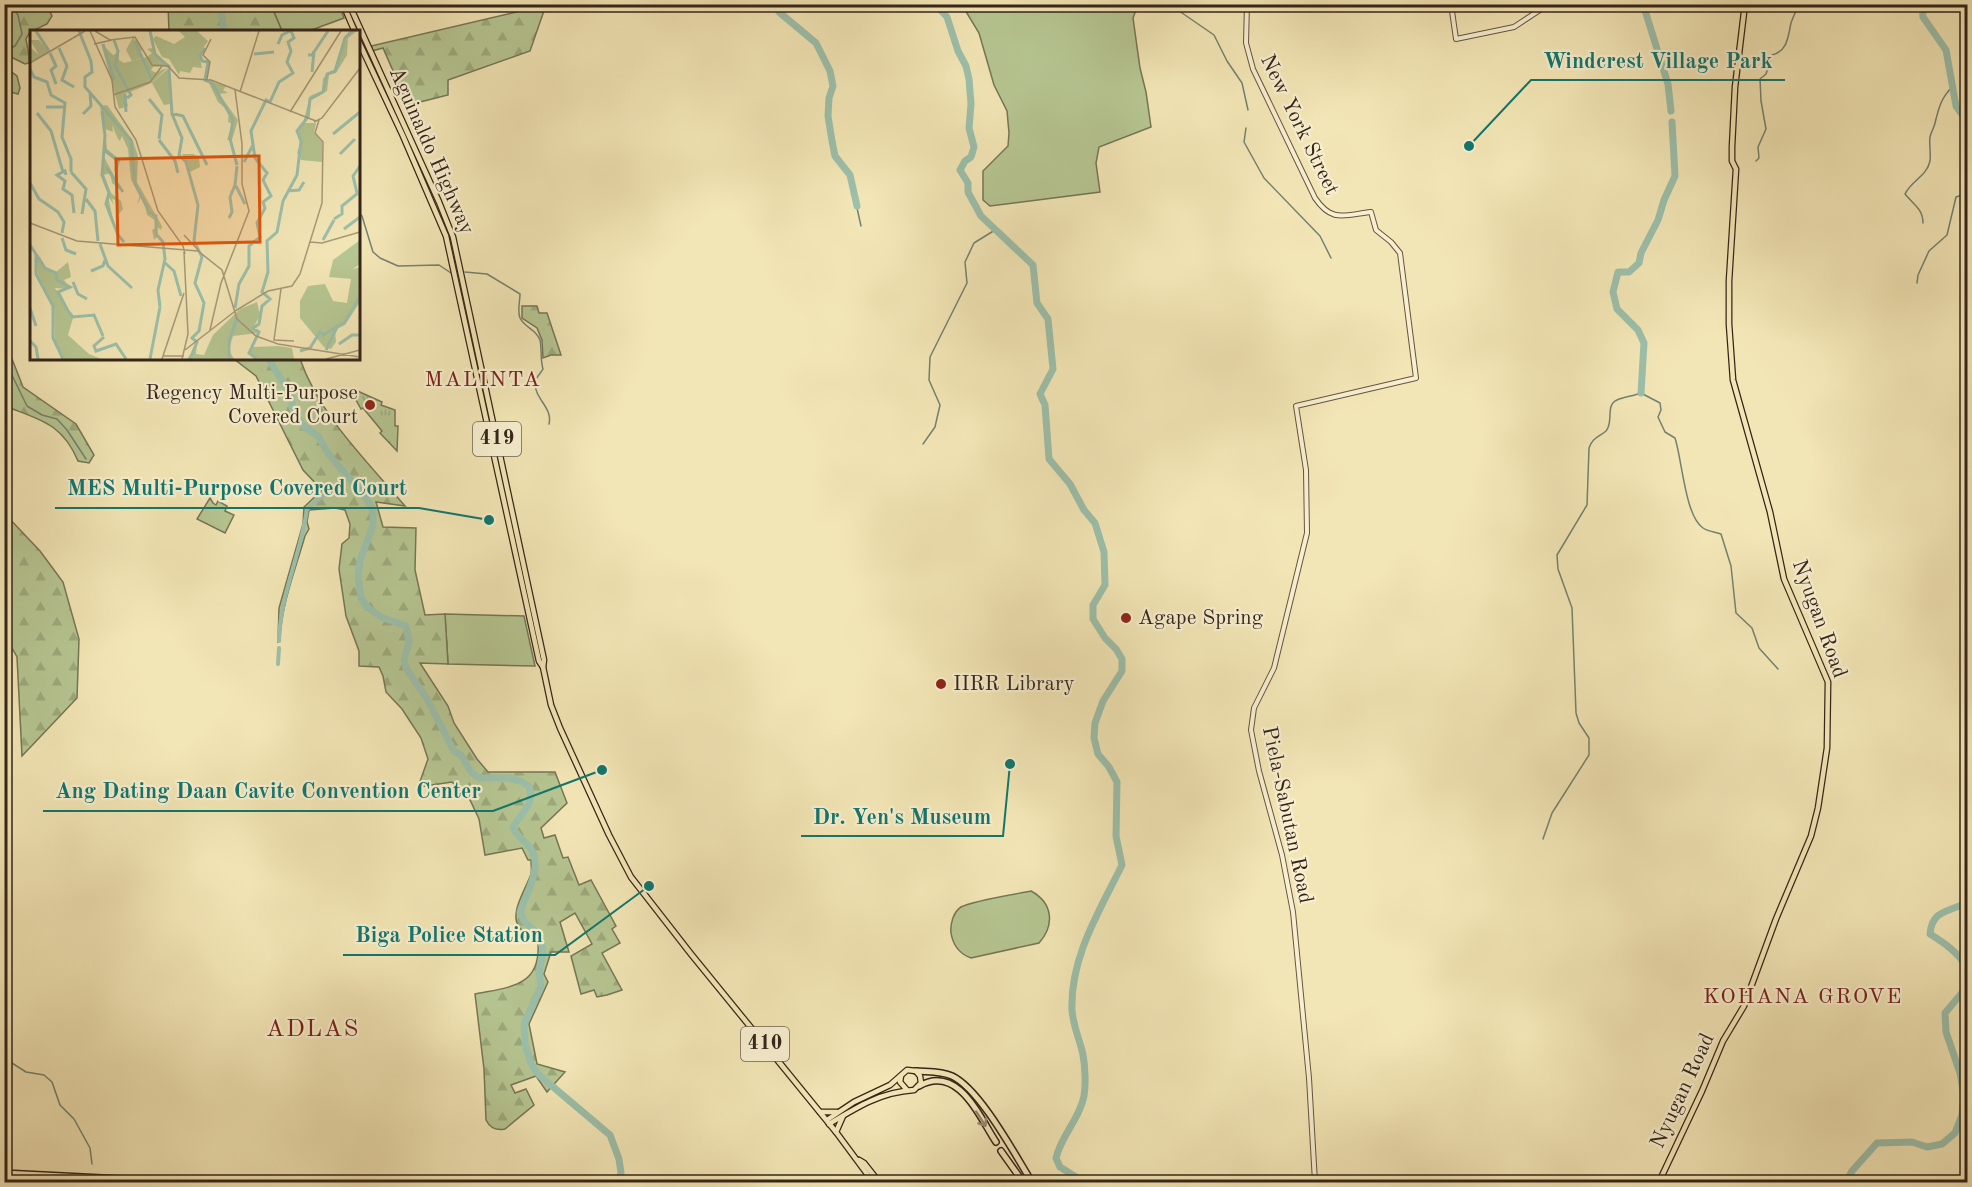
<svg xmlns="http://www.w3.org/2000/svg" width="1972" height="1187" viewBox="0 0 1972 1187" font-family="'Old Standard TT',serif">
	<style>
		.grass { fill: #b6c692; stroke: #757656; stroke-width: 1.5 }
		.forest { fill: url(#forest-firs); stroke: #757656; stroke-width: 1.5 }
		.park { fill: url(#park-tufts); stroke: #757656; stroke-width: 1.5 }
		.lines { fill: none; stroke-linecap: round; stroke-linejoin: round }
		.stream { stroke: #728271; stroke-width: 1.5 }
		.canal { stroke: #9cc0ab; stroke-width: 4 }
		.river { stroke: #9cc0ab; stroke-width: 7 }
		.minor-casing { stroke: #645541; stroke-width: 6 }
		.major-casing { stroke: #34251a; stroke-width: 7 }
		.highway-casing { stroke: #34251a; stroke-width: 8 }
		.minor { stroke: #f7efd0; stroke-width: 4 }
		.major { stroke: #f3e6b6; stroke-width: 4.5 }
		.highway { stroke: #f3e6b6; stroke-width: 5 }
		.oneway { stroke: #948668 }
		.poi-dot { fill: #8f2418; stroke: #f7efd0; stroke-width: 2 }
		.labels { text-anchor: middle; dominant-baseline: central; stroke-width: 4.5; stroke-linejoin: round; paint-order: stroke }
		.shield { fill: #f7efd0; stroke: #6e6251; stroke-width: 1.5 }
		.shield-label { font-size: 20px; font-weight: bold; fill: #34251a }
		.street-label { font-size: 21px; fill: #34251a; stroke: #f7efd0 }
		.poi-label { font-size: 21px; fill: #34251a; stroke: #f7efd0; text-anchor: start }
		.neighbourhood-label { font-size: 22px; letter-spacing: 1.5px; fill: #7a1f14; stroke: #f7efd0 }
		.quarter-label { font-size: 24px; letter-spacing: 1.5px; fill: #7a1f14; stroke: #f7efd0 }
		.inset-river { fill: none; stroke: #9cc0ab; stroke-width: 3 }
		.inset-road { fill: none; stroke: #a79978; stroke-width: 1.5 }
		.view { fill: #df560d; fill-opacity: 0.15; stroke: #df560d; stroke-width: 3 }
		.inset-edge { fill: none; stroke: #34251a; stroke-width: 3 }
		.leader { fill: none; stroke: #0f766e; stroke-width: 2 }
		.callout-dot { fill: #0f766e; stroke: #f7efd0; stroke-width: 2 }
		.callout-label { font-size: 22px; text-anchor: middle; font-weight: bold; fill: #0f766e; stroke: #f7efd0; stroke-width: 4.5; stroke-linejoin: round; paint-order: stroke }
	</style>
	<defs>
		<pattern id="forest-firs" width="22" height="20" patternUnits="userSpaceOnUse" patternTransform="scale(1.5)"><rect width="22" height="20" fill="#b6c692"/><path d="M5 1l3.5 6h-7zM16 11l3.5 6h-7z" fill="#9daa7d"/></pattern>
		<pattern id="park-tufts" width="24" height="20" patternUnits="userSpaceOnUse" patternTransform="scale(1.5)"><rect width="24" height="20" fill="#b6c692"/><path d="M3 7l-1-3M5 7V3M7 7l1-3M15 17l-1-3M17 17v-4M19 17l1-3" fill="none" stroke="#9daa7d"/></pattern>
	</defs>
	<rect width="100%" height="100%" fill="#f3e6b6"/>
	<filter id="stains"><feTurbulence type="fractalNoise" baseFrequency=".00333" numOctaves="4"/><feColorMatrix values="0 0 0 0 .2 0 0 0 0 .09 0 0 0 0 .02 0 0 0 .5 -.17"/></filter>
	<radialGradient id="worn" r=".72"><stop offset=".6" stop-color="#630" stop-opacity="0"/><stop offset="1" stop-color="#630" stop-opacity=".3"/></radialGradient>
	<!-- grass -->
	<g class="grass">
		<polygon points="271,5 339,5 344,18 309,31 282,31"/>
		<polygon points="962,5 1138,5 1133,18 1140,68 1146,92 1151,127 1099,147 1096,163 1100,192 990,206 983,200 983,171 1008,146 1009,133 1007,111 994,85 979,33"/>
		<polygon points="210,498 213,503 216,505 218,501 227,506 225,511 234,515 225,533 197,519"/>
		<polygon points="445,614 524,616 535,666 448,664"/>
		<path d="M1031,891C1053,903 1055,925 1039,943L971,958C960,954 953,945 951,933C950,925 953,912 961,907C971,901 1016,894 1031,891Z"/>
	</g>
	<!-- forest -->
	<g class="forest">
		<polygon points="5,4 19,5 23,12 48,7 52,16 47,24 30,32 26,39 29,56 29,63 25,64 11,57 7,62 9,70 17,76 20,88 18,94 11,92 5,86 5,34 11,26 5,17"/>
		<polygon points="168,5 271,5 282,31 169,31"/>
		<polygon points="546,5 530,51 448,80 448,95 408,105 383,48 372,51 371,46"/>
		<polygon points="522,306 537,306 539,313 547,313 561,355 551,355 543,358 542,340 537,328 522,318"/>
		<path d="M5,343L7,346L23,387L76,424L94,455L89,463L78,461C62,423 40,420 5,406Z"/>
		<path d="M234,359H300C320,416 366,460 405,506L376,502L383,527L416,528L415,570L425,615L445,614L448,664L420,663L448,706L454,723L477,759L488,772H555L567,803L541,828L544,838L555,835L563,858L568,857L579,885L591,880L616,926L612,929L620,943L602,953L622,990L607,995L597,997L594,990L581,994L571,956L592,944L575,913L560,922L569,952H551L544,974L548,982L529,1024L537,1064L565,1072L547,1092L536,1076L511,1085L515,1093L526,1089L534,1105L505,1129C496,1131 490,1128 486,1120L484,1069L475,994C509,987 541,987 538,943C532,938 523,933 519,927C509,913 526,889 531,874C532,870 531,865 531,860H528L522,848L485,855L479,819L470,800L452,782L418,787L428,759L421,738L402,709L386,692L383,676L379,667L359,666V651L346,616L339,569L342,544L349,538L350,524L345,510L335,508L309,510L307,522L309,529L305,536C295,571 281,605 280,641L278,642L279,608L303,524L304,507L322,490L303,470L256,376Z"/>
		<polygon points="5,514 40,551 63,582 79,639 77,698 22,756 17,657 5,636"/>
	</g>
	<!-- park -->
	<polygon class="park" points="353,389 382,402 381,405 395,410 395,426 398,426 397,451 380,433 382,431 363,408 361,409 351,391"/>
	<g class="lines">
		<!-- stream -->
		<g class="stream">
			<polyline points="1169,4 1214,35 1227,61 1242,83 1248,110"/>
			<polyline points="4,51 15,46 22,34 18,15 9,4"/>
			<polyline points="1246,128 1244,142 1264,178 1320,236 1331,258"/>
			<path d="M1756,161L1759,158L1758,147L1766,129L1761,101L1760,79L1766,74L1772,55C1788,51 1788,36 1791,23C1793,17 1796,11 1799,4"/>
			<polyline points="857,208 861,226"/>
			<polyline points="358,212 362,216 373,252 380,258 398,266 439,265 451,273"/>
			<path d="M1923,223C1923,209 1914,205 1905,194C1911,181 1927,176 1930,161C1931,153 1929,144 1930,137C1931,132 1934,128 1935,123C1939,107 1941,98 1953,86"/>
			<path d="M465,272L487,274L520,294C520,302 517,311 520,318C525,328 536,329 540,340C542,349 540,359 543,369C541,373 536,377 535,382C534,399 553,407 549,424"/>
			<polyline points="1917,283 1918,275 1929,251 1947,235 1956,197 1968,193"/>
			<polyline points="4,359 27,406 42,415 57,419 67,430 86,459"/>
			<polyline points="923,444 935,427 940,405 929,380 930,357 967,283 965,262 974,243 995,230"/>
			<path d="M1543,839L1552,813L1589,755V738L1579,723L1576,713L1572,608L1558,569L1557,555L1587,505L1589,448C1592,438 1599,437 1606,431C1614,422 1605,405 1617,400C1624,397 1633,396 1641,393L1660,403L1661,410L1658,417L1665,432L1675,438C1682,459 1685,516 1703,528C1707,531 1715,532 1721,534L1731,566L1736,613L1752,628L1759,648L1778,669"/>
			<polyline points="4,1058 26,1072 44,1075 52,1082 60,1105 74,1119 90,1148 92,1164"/>
		</g>
		<!-- canal -->
		<g class="canal">
			<path d="M279,641C280,595 301,554 307,509L349,475"/>
			<polyline points="278,664 279,648"/>
		</g>
		<!-- river -->
		<g class="river">
			<polyline points="216,4 221,12 224,32"/>
			<polyline points="774,4 779,12 816,43 830,71 833,86 829,98 828,116 832,141 835,156 850,175 857,206"/>
			<path d="M935,4L947,17L958,51L966,66L969,79L971,104L969,128L974,147L971,157L965,161L960,170L968,183V192L981,216L1033,265L1037,303L1048,319L1053,369L1040,394L1045,405L1049,459L1070,484L1084,510L1095,523L1104,552L1105,585L1093,605V619L1105,638L1116,649L1122,659V671L1103,701L1095,723L1094,738L1098,754L1109,767L1117,782L1116,836L1122,865C1100,910 1070,957 1072,1010C1073,1026 1080,1040 1083,1055C1085,1066 1086,1084 1084,1096C1080,1118 1061,1136 1056,1158L1060,1167L1084,1182"/>
			<polyline points="1643,4 1668,84 1671,111"/>
			<polyline points="1922,4 1923,17 1946,50 1956,106 1968,123"/>
			<path d="M268,358L291,395L293,411L303,426L318,436L329,455L364,495L373,511V526L360,560L358,577L361,598L367,607L381,617L406,626L409,642L404,660L406,668L427,699L454,751L462,756L471,772L479,778H509L520,781L529,786L531,794L529,804L513,827C516,837 525,840 531,849C543,867 526,894 520,912L524,921L539,935L543,949L539,973L541,986L524,1024L525,1044L531,1064L539,1075L610,1135L619,1159L621,1173L618,1182"/>
			<polyline points="1641,393 1644,343 1638,330 1617,309 1613,292 1618,272 1629,272 1639,263 1641,253 1658,220 1664,200 1675,176 1672,122"/>
			<path d="M1968,902C1950,912 1932,909 1930,934C1946,944 1957,952 1968,968"/>
			<polyline points="1846,1182 1852,1171 1877,1143 1912,1142 1927,1147 1942,1144 1955,1133 1962,1115 1964,1095 1960,1073 1946,1032 1945,1013 1966,988 1968,981"/>
		</g>
		<!-- minor casing -->
		<g class="minor-casing">
			<g id="minor">
				<path d="M1247,4L1246,43L1253,69L1315,198C1332,223 1344,215 1371,212L1376,230L1391,242L1400,253L1416,378L1296,406L1306,470L1307,533L1274,668L1254,708L1251,730L1259,771L1282,855L1293,912L1309,1078L1315,1182"/>
				<polyline points="1451,4 1456,39 1514,27 1549,4"/>
			</g>
		</g>
		<!-- major casing -->
		<g class="major-casing">
			<g id="major">
				<polyline points="343,4 355,32"/>
				<polyline points="349,4 439,202 453,237 544,660 543,667"/>
				<polyline points="358,40 403,136 446,236 539,661 543,667 551,705 560,728 609,835 631,877 691,954 836,1132 873,1182"/>
				<polyline points="901,1076 900,1082 907,1090"/>
				<polyline points="820,1112 837,1112"/>
				<path d="M827,1120L854,1102L890,1085L907,1070L916,1071L920,1076L921,1083L914,1090C881,1092 857,1107 829,1124"/>
				<polyline points="836,1132 843,1116"/>
				<polyline points="859,1160 864,1163 879,1182"/>
				<polyline points="1659,1182 1702,1091 1723,1041 1744,1006 1776,919 1811,836 1818,808 1827,748 1828,682 1784,579 1770,512 1733,380 1729,324 1729,281 1736,169 1732,161 1732,147 1735,87 1745,4"/>
			</g>
		</g>
		<!-- highway casing -->
		<g class="highway-casing">
			<g id="highway">
				<path d="M916,1071C928,1072 941,1071 952,1076C980,1089 1015,1155 1032,1182"/>
				<path d="M919,1086C958,1064 979,1116 996,1142"/>
				<polyline points="1001,1151 1023,1182"/>
				<polyline points="4,1173 181,1182"/>
				<polyline points="4,1180 51,1182"/>
			</g>
		</g>
		<!-- minor -->
		<use href="#minor" class="minor"/>
		<!-- major -->
		<use href="#major" class="major"/>
		<!-- highway -->
		<use href="#highway" class="highway"/>
	</g>
	<!-- one-way arrows -->
	<defs><path id="oneway-shaft" d="M-6 0H5M1.5-3L5.5 0L1.5 3" fill="none" stroke-width="1.6" stroke-linecap="round" stroke-linejoin="round" transform="scale(1.5)"/></defs>
	<use class="oneway" href="#oneway-shaft" transform="translate(981 1119) rotate(57)"/>
	<!-- markers -->
	<g class="poi-dot">
		<circle cx="370" cy="405" r="6"/>
		<circle cx="1126" cy="618" r="6"/>
		<circle cx="941" cy="684" r="6"/>
	</g>
	<g class="labels">
		<!-- shield labels -->
		<g class="shield">
			<rect x="473" y="422" width="48" height="34" rx="4.5"/>
			<rect x="741" y="1027" width="48" height="34" rx="4.5"/>
		</g>
		<g class="shield-label">
			<text x="497" y="439">419</text>
			<text x="765" y="1044">410</text>
		</g>
		<!-- street labels -->
		<g class="street-label">
			<text transform="translate(1299 125) rotate(64)">New York Street</text>
			<text transform="translate(431 151) rotate(66)">Aguinaldo Highway</text>
			<text transform="translate(1819 619) rotate(70)">Nyugan Road</text>
			<text transform="translate(1287 815) rotate(78)">Piela-Sabutan Road</text>
			<text transform="translate(1683 1091) rotate(-65)">Nyugan Road</text>
		</g>
		<!-- poi labels -->
		<g class="poi-label">
			<text x="358" y="393" text-anchor="end">Regency Multi-Purpose<tspan x="358" dy="24">Covered Court</tspan></text>
			<text x="1138" y="618">Agape Spring</text>
			<text x="953" y="684">IIRR Library</text>
		</g>
		<!-- neighbourhood labels -->
		<g class="neighbourhood-label">
			<text x="483" y="380">MALINTA</text>
			<text x="1803" y="997">KOHANA GROVE</text>
		</g>
		<!-- quarter labels -->
		<g class="quarter-label">
			<text x="313" y="1030">ADLAS</text>
		</g>
	</g>
	<!-- overview -->
	<g transform="translate(30 30)">
		<rect width="330" height="330" fill="#f3e6b6"/>
		<path d="M274,93H286L284,103L292,112V132L271,130L267,123L271,111L268,101ZM163,124L169,127L170,137L158,143L159,136L152,124ZM6,227H10L16,239L26,242L38,232L41,247L34,250L41,259L25,258L43,288L38,305L59,324L71,329H34L25,312L24,276L8,245ZM248,316L262,318L264,329H229L220,323L223,317Z" fill="#b6c692"/>
		<path d="M320,1H327L318,8L317,25L306,43L299,45L297,61L281,70L279,87L272,97L280,66L292,61L293,48L303,42ZM0,10H9L19,22L0,32V17L9,25ZM85,10L89,21V30L94,33L117,27L122,23L117,19L123,18L125,24L141,36L123,37L121,40L126,43L138,37L122,53L95,64L98,76L89,79L71,13L83,25L88,22ZM178,51L196,56L193,60L198,63L189,64L208,90L202,110H197L202,94L198,92L199,81L188,72ZM77,75L103,111L108,126L107,152L132,196L131,200L127,197L128,206L124,210L122,200L126,198V191L117,185L112,165L107,175L110,164L101,150L98,119L92,106L90,111L88,109L82,95L83,102L75,99L77,119L90,130L87,142L84,126L75,120L74,127L93,162L82,153L80,143L74,145L81,163L91,171L93,179L89,184L85,170L82,169L84,175L78,166L83,189L76,174L79,163L72,145L75,106L70,76ZM330,210V234L323,239L330,237V272L315,295L305,300L306,312L301,319L294,317L270,288V271L278,256L295,254L303,271L317,273L321,249L299,247L303,230ZM227,272L230,285L223,298L227,303L203,306L199,320L204,329H157L167,315L166,324L174,325L183,305L210,279Z" fill="#b6c692"/>
		<path d="M149,1H167L178,11L169,24L172,38L163,37L160,43L150,41L149,45L139,29L132,27L123,9L126,6L144,14L155,7ZM139,38L140,74L134,75L122,53Z" fill="#b6c692"/>
		<path d="M103,7L113,20L108,21L112,28L102,31L96,20Z" fill="#b6c692"/>
		<path class="inset-river" d="M6,1L19,21M49,1L61,31L62,42L55,47V57L101,110L105,154L120,183L126,186V204L133,212L135,229L128,260L130,277M120,1L125,24L140,38M84,10L88,21L85,36L101,65L97,68M105,11L121,48M73,14L84,50M248,14L252,5L260,1M29,18L37,36L32,50L44,57M175,18L170,25L172,31L178,32L175,50L182,53L203,90L200,109L207,135M20,23L26,36L21,40L26,54M224,24L244,22M278,25H282L298,1M0,39L4,47L17,52L21,65L35,73L32,107L41,129V142M139,39L142,84L152,108L149,125L156,132L168,175L164,211L172,227L165,253L174,273L169,301L162,308L167,312L160,329M282,42L284,21M95,64L96,82M119,69L132,85L129,109M16,77H35M72,81L75,106L72,145L79,163L76,174L88,205L94,212M7,83L21,101L33,142M141,83L153,86L177,135M53,84L61,76L60,63M303,104L330,82M129,110L145,131L148,143M73,119L87,130L86,141M310,124L325,109M214,132L223,115M76,137L93,162M41,142L56,159L52,184M36,145L35,141L27,145L35,151L33,159L42,165L44,183M0,153L9,169L28,182L34,192L32,203M205,155L207,136M206,156L215,174M257,161L269,160L274,152M327,163L323,146L330,136M56,169L65,181L68,211M199,188L202,182L200,167L205,155M304,189L312,184V176L328,163M314,199L330,187M32,208L36,220L46,224M293,210L304,190M70,214L78,236L102,258M0,215L15,238L26,243L27,250L40,257L28,262L38,281L43,287L64,285L73,306M6,225V244L23,276V308L33,329M135,233L144,241L151,266M61,241L73,236L75,230M43,252L48,264L57,269M0,278L6,296M205,278L209,254L219,236V216L230,207L227,193L235,178L233,172L241,166L233,150L237,143L225,128L221,101L236,70L240,72L249,52L263,43L257,32L261,21L258,12L264,8L261,1M74,307L64,316L66,321L86,314L96,329M0,311L6,317L8,329M309,314L322,305H330M296,320L308,295M270,321L280,318L290,302L293,305L315,292L330,266M120,329L130,277M199,329V311L207,288M227,329L219,323L229,302L223,298L229,294L232,276L240,269L232,262L238,242L237,211L247,202L253,171L267,145L271,111L267,101L278,87L280,69L293,62L297,44L305,41L315,8L322,1"/>
		<path class="inset-road" d="M60,1L82,50L85,77L106,110L128,181L153,216L155,224M65,1L80,10L105,7L122,35L138,36L149,48L181,50L286,91M64,14L82,10M0,33L55,1M177,49L180,32L173,25L181,9M210,62L229,1M83,65L120,52L132,36M260,82L311,1M284,92L292,88L330,38M0,193L47,211L168,221L192,240L207,289L226,306L248,314L330,327M154,205L169,221M280,212L292,213L330,202M251,259L244,310L264,311M205,281L238,261L262,256L270,244L292,173L293,112L285,103L289,90M180,300L191,253L219,181L212,154V114L205,60M155,320L204,282M133,326H154M132,329L154,263M152,329L158,304L154,222M296,329L330,320"/>
		<path class="view" d="M229,126L230,212L88,215L86,129Z"/>
		<rect width="330" height="330" class="inset-edge"/>
	</g>
	<!-- callouts -->
	<path class="leader" d="M1469 146L1531 80H1785M489 520L419 508H55M602 770L493 811H43M1010 764L1003 836H801M649 886L555 955H343"/>
	<g class="callout-dot">
		<circle cx="1469" cy="146" r="6"/>
		<circle cx="489" cy="520" r="6"/>
		<circle cx="602" cy="770" r="6"/>
		<circle cx="1010" cy="764" r="6"/>
		<circle cx="649" cy="886" r="6"/>
	</g>
	<g class="callout-label">
		<text x="1658" y="68">Windcrest Village Park</text>
		<text x="237" y="495">MES Multi-Purpose Covered Court</text>
		<text x="268" y="798">Ang Dating Daan Cavite Convention Center</text>
		<text x="902" y="824">Dr. Yen's Museum</text>
		<text x="449" y="942">Biga Police Station</text>
	</g>
	<!-- margin -->
	<rect width="1972" height="1187" fill="none" stroke="#f3e6b6" stroke-width="24"/>
	<rect x="6" y="6" width="1960" height="1175" fill="none" stroke="#34251a" stroke-width="3"/>
	<rect x="12" y="12" width="1948" height="1163" fill="none" stroke="#34251a" stroke-width="1.5"/>
	<rect width="100%" height="100%" filter="url(#stains)"/>
	<rect width="100%" height="100%" fill="url(#worn)"/>
</svg>
